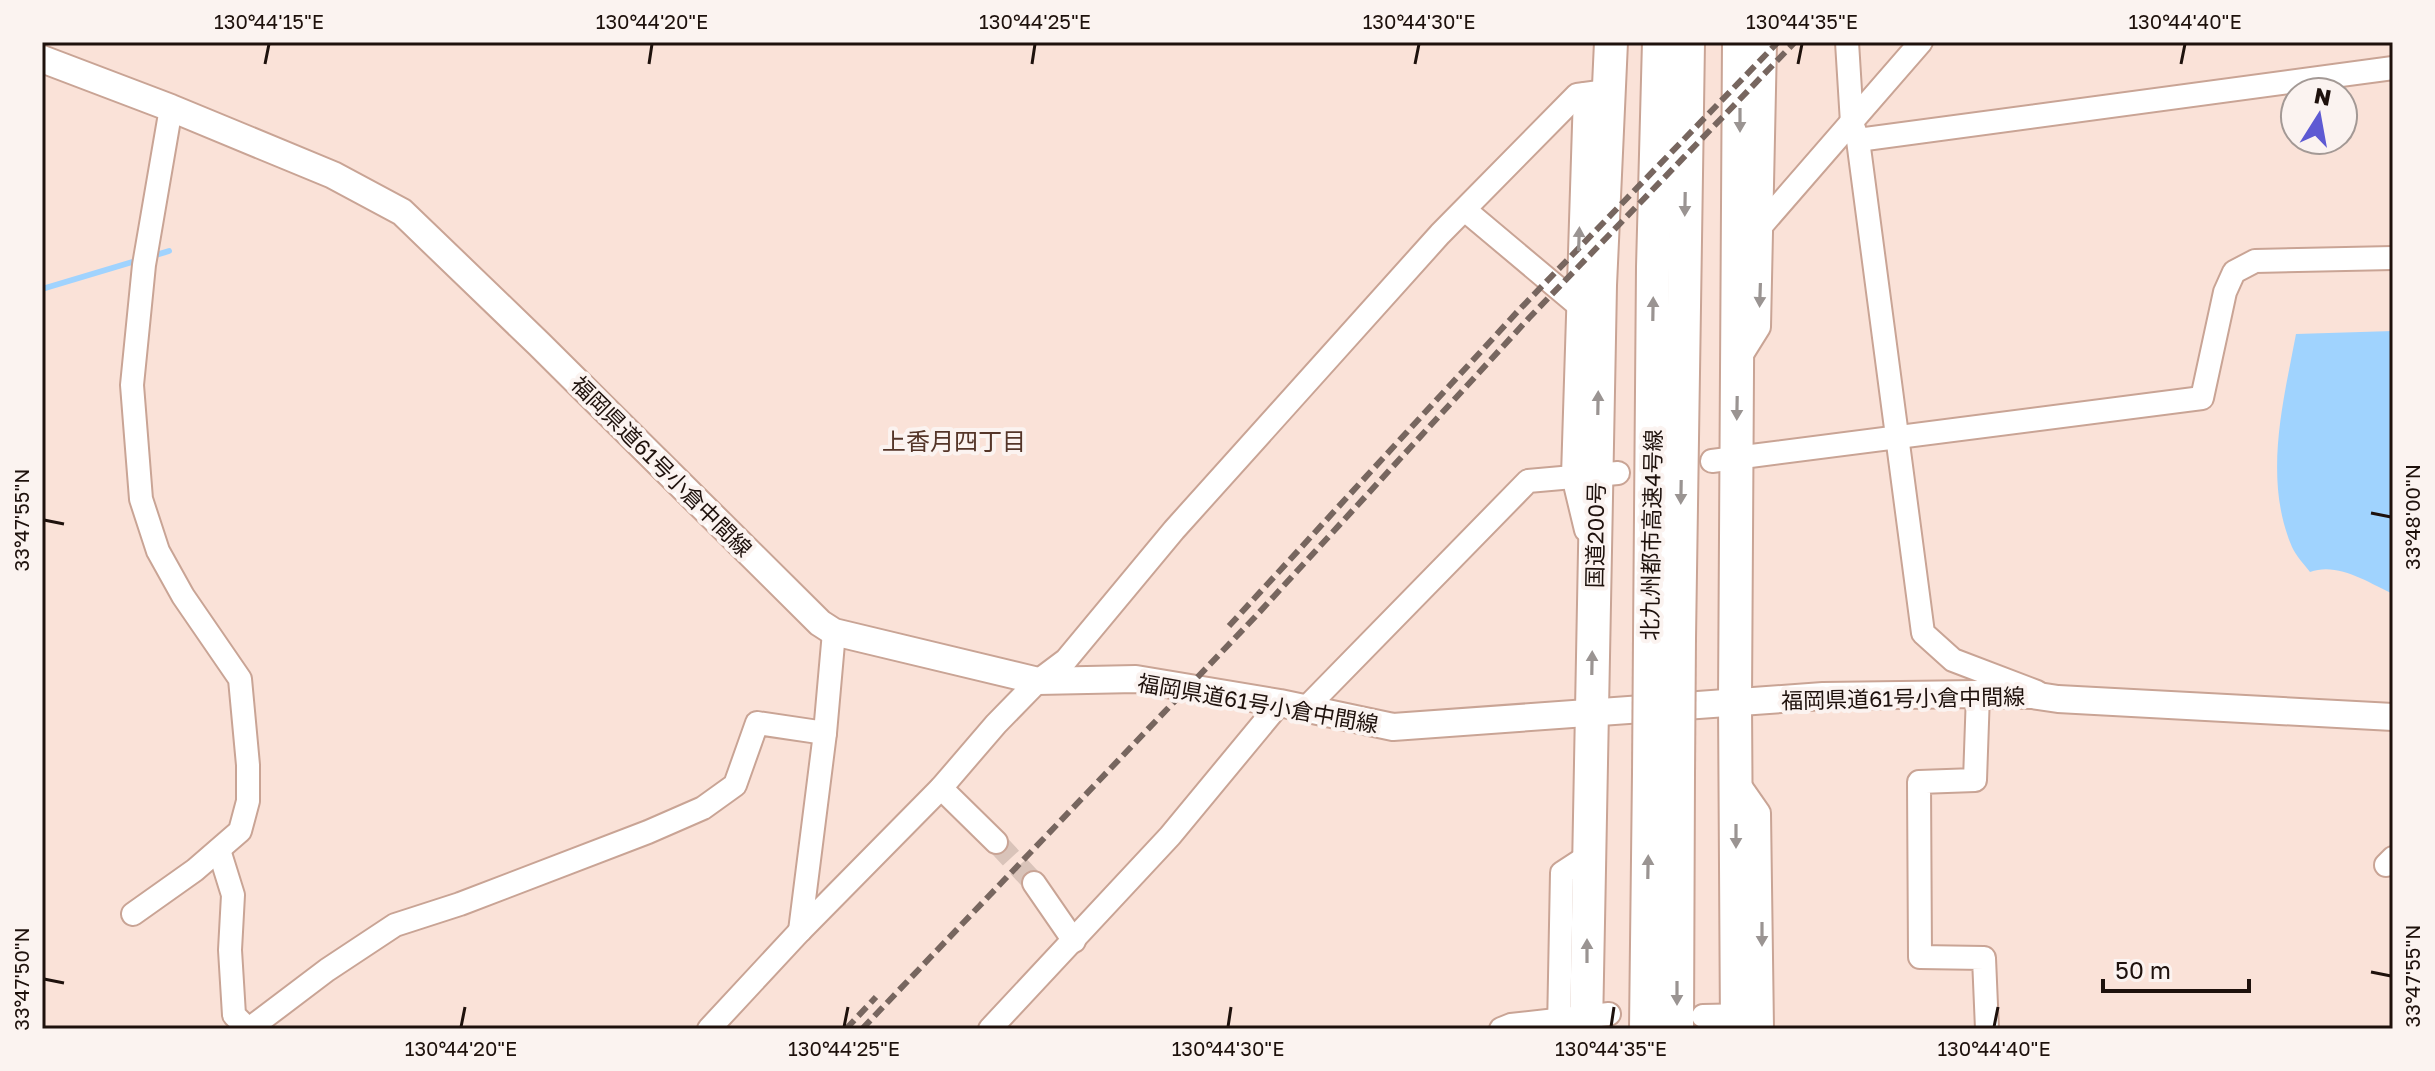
<svg xmlns="http://www.w3.org/2000/svg" width="2435" height="1071" viewBox="0 0 2435 1071" font-family="'Golos Text','Noto Sans JP',sans-serif">
	<style>
		.water { fill: #a0d3fe }
		.lines { fill: none; stroke-linecap: round; stroke-linejoin: round }
		.stream { stroke: #a0d3fe; stroke-width: 6 }
		.minor-tunnel { stroke: #d9c3b9; stroke-width: 22; stroke-dasharray: 22 11; stroke-linecap: butt }
		.minor-casing { stroke: #c9a495; stroke-width: 26 }
		.major-casing { stroke: #c9a495; stroke-width: 30 }
		.highway-casing { stroke: #c9a495; stroke-width: 36 }
		.minor { stroke: #fff; stroke-width: 22 }
		.major { stroke: #fff; stroke-width: 26 }
		.highway { stroke: #fff; stroke-width: 32 }
		.rail { stroke: #77665f; stroke-width: 6; stroke-dasharray: 12 6; stroke-linecap: butt }
		.highway-bridge-casing { stroke: #c9a495; stroke-width: 36; stroke-linecap: butt }
		.highway-bridge { stroke: #fff; stroke-width: 32 }
		.oneway { fill: #9a9492 }
		.ticks { fill: none; stroke: #1e110c; stroke-width: 3 }
		.labels { text-anchor: middle; dominant-baseline: central; stroke-width: 8; stroke-linejoin: round; paint-order: stroke }
		.street-label { font-size: 22px; fill: #1e110c; stroke: #fbf3f0 }
		.neighbourhood-label { font-size: 24px; fill: #543528; stroke: #fbf3f0 }
		.neatline { fill: none; stroke: #1e110c; stroke-width: 3 }
		.ticks-label { font-size: 20px; text-anchor: middle; fill: #1e110c }
	</style>
	<rect width="100%" height="100%" fill="#fae2d8"/>
	<!-- water -->
	<path class="water" d="M2393,331V594C2367,582 2338,562 2310,572C2304,564 2296,556 2292,547C2263,479 2283,403 2296,334Z"/>
	<g class="lines">
		<!-- stream -->
		<g class="stream">
			<polyline points="149,257 169,251"/>
			<polyline points="42,289 139,260"/>
		</g>
		<!-- minor-tunnel -->
		<polyline class="minor-tunnel" points="996,842 1034,883"/>
		<!-- minor casing -->
		<g class="minor-casing">
			<g id="minor">
				<polyline points="1847,42 1852,123 1858,140 1923,633 1953,660 2037,692"/>
				<polyline points="1585,94 1573,476 1586,530"/>
				<polyline points="1858,140 2393,68"/>
				<polyline points="1465,210 1577,304"/>
				<polyline points="1762,225 1921,42"/>
				<polyline points="1739,359 1759,327 1765,42"/>
				<polyline points="1712,461 2202,398 2225,292 2234,272 2255,261 2393,258"/>
				<polyline points="1978,694 1975,780 1919,782 1920,957 1984,958 1987,1029"/>
				<polyline points="1305,709 1528,481 1618,473"/>
				<polyline points="1736,780 1759,813 1762,1029"/>
				<polyline points="941,788 996,842"/>
				<polyline points="219,850 233,895 230,950 234,1015 248,1029"/>
				<polyline points="2386,865 2393,858"/>
				<polyline points="1034,883 1074,941"/>
				<polyline points="133,914 195,870 240,831 248,801 248,765 240,679 183,596 158,551 141,499 132,385 144,265 171,108"/>
				<polyline points="800,931 825,733 834,632"/>
				<polyline points="1703,1016 1750,1015"/>
				<polyline points="249,1029 327,970 395,925 460,904 648,832 703,808 735,785 757,723 825,733"/>
				<polyline points="709,1029 800,931 941,788 996,724 1038,681 1066,660 1174,530 1440,234 1577,95 1607,91"/>
				<polyline points="990,1029 1170,836 1280,703"/>
				<polyline points="1501,1029 1511,1025 1609,1014"/>
				<polyline points="1559,1029 1562,873 1588,856"/>
			</g>
		</g>
		<!-- major casing -->
		<g class="major-casing">
			<polyline id="major" points="42,59 171,108 333,175 402,212 539,344 820,623 834,632 1038,681 1136,679 1280,703 1393,727 1823,696 1978,694 2032,695 2058,699 2393,717"/>
		</g>
		<!-- highway casing -->
		<g class="highway-casing">
			<g id="highway">
				<polyline points="1679,638 1688,42"/>
				<polyline points="1650,639 1653,267 1659,42"/>
				<polyline points="1586,1029 1600,285 1611,42"/>
				<polyline points="1646,1029 1649,774"/>
				<polyline points="1677,1029 1678,775"/>
				<polyline points="1737,1029 1735,702 1739,42"/>
			</g>
		</g>
		<!-- minor -->
		<use href="#minor" class="minor"/>
		<!-- major -->
		<use href="#major" class="major"/>
		<!-- highway -->
		<use href="#highway" class="highway"/>
		<!-- rail -->
		<g class="rail">
			<polyline points="1229,626 1519,310 1778,42"/>
			<polyline points="846,1029 876,997"/>
			<polyline points="862,1029 1255,617 1529,318 1795,42"/>
		</g>
		<!-- highway-bridge casing -->
		<g class="highway-bridge-casing">
			<g id="highway-bridge">
				<polyline points="1649,774 1650,639"/>
				<polyline points="1678,775 1679,638"/>
			</g>
		</g>
		<!-- highway-bridge -->
		<use href="#highway-bridge" class="highway-bridge"/>
	</g>
	<!-- one-way arrows -->
	<defs><path id="oneway-solid" d="M-6-.8H1V-3.2L6.5 0L1 3.2V.8H-6Z" transform="scale(2)"/></defs>
	<g class="oneway">
		<use href="#oneway-solid" transform="translate(1740 120) rotate(90)"/>
		<use href="#oneway-solid" transform="translate(1685 204) rotate(91)"/>
		<use href="#oneway-solid" transform="translate(1579 239) rotate(-88)"/>
		<use href="#oneway-solid" transform="translate(1760 295) rotate(92)"/>
		<use href="#oneway-solid" transform="translate(1653 309) rotate(-89)"/>
		<use href="#oneway-solid" transform="translate(1598 403) rotate(-89)"/>
		<use href="#oneway-solid" transform="translate(1737 408) rotate(91)"/>
		<use href="#oneway-solid" transform="translate(1681 492) rotate(91)"/>
		<use href="#oneway-solid" transform="translate(1592 663) rotate(-89)"/>
		<use href="#oneway-solid" transform="translate(1736 836) rotate(90)"/>
		<use href="#oneway-solid" transform="translate(1648 867) rotate(-89)"/>
		<use href="#oneway-solid" transform="translate(1762 934) rotate(90)"/>
		<use href="#oneway-solid" transform="translate(1587 951) rotate(-90)"/>
		<use href="#oneway-solid" transform="translate(1677 993) rotate(90)"/>
	</g>
	<!-- ticks -->
	<path class="ticks" d="M265,64L269,44M649,64L652,44M1032,64L1035,44M1415,64L1419,44M1798,64L1802,44M2181,64L2185,44M2371,513L2391,517M44,520L64,524M2371,972L2391,976M44,979L64,983M461,1027L465,1007M844,1027L848,1007M1228,1027L1231,1007M1611,1027L1614,1007M1994,1027L1998,1007"/>
	<g class="labels">
		<!-- street labels -->
		<g class="street-label">
			<text transform="translate(662 466) rotate(45)">福岡県道61号小倉中間線</text>
			<text transform="translate(1595 535) rotate(-89)">国道200号</text>
			<text transform="translate(1651 535) rotate(-89)">北九州都市高速4号線</text>
			<text transform="translate(1903 698) rotate(-1)">福岡県道61号小倉中間線</text>
			<text transform="translate(1258 703) rotate(10)">福岡県道61号小倉中間線</text>
		</g>
		<!-- neighbourhood labels -->
		<g class="neighbourhood-label">
			<text x="954" y="440">上香月四丁目</text>
		</g>
	</g>
	<!-- border -->
	<rect width="2435" height="1071" fill="none" stroke="#fbf3f0" stroke-width="88"/>
	<!-- north arrow -->
	<g transform="translate(2319 116) rotate(11)"><circle r="38" fill="#fbf3f0" stroke="#a39995" stroke-width="2"/>
	<path d="M0-6L14 30L0 20L-14 30Z" fill="#5e5ad3"/>
	<text y="-12" font-size="22" font-weight="bold" text-anchor="middle" fill="#1e110c">N</text>
	</g>
	<!-- scale -->
	<path d="M2103 979v12h146v-12" fill="none" stroke="#1e110c" stroke-width="4"/>
	<text x="2115" y="979" font-size="24" fill="#1e110c" stroke="#fbf3f0" stroke-width="6" paint-order="stroke">50 m</text>
	<rect x="44" y="44" width="2347" height="983" class="neatline"/>
	<g class="ticks-label">
		<text x="269" y="29">130°44'15"E</text>
		<text x="652" y="29">130°44'20"E</text>
		<text x="1035" y="29">130°44'25"E</text>
		<text x="1419" y="29">130°44'30"E</text>
		<text x="1802" y="29">130°44'35"E</text>
		<text x="2185" y="29">130°44'40"E</text>
		<text transform="translate(2413 517) rotate(-90)" y="7">33°48'00"N</text>
		<text transform="translate(22 520) rotate(-90)" y="7">33°47'55"N</text>
		<text transform="translate(2413 976) rotate(-90)" y="7">33°47'55"N</text>
		<text transform="translate(22 979) rotate(-90)" y="7">33°47'50"N</text>
		<text x="461" y="1056">130°44'20"E</text>
		<text x="844" y="1056">130°44'25"E</text>
		<text x="1228" y="1056">130°44'30"E</text>
		<text x="1611" y="1056">130°44'35"E</text>
		<text x="1994" y="1056">130°44'40"E</text>
	</g>
</svg>
